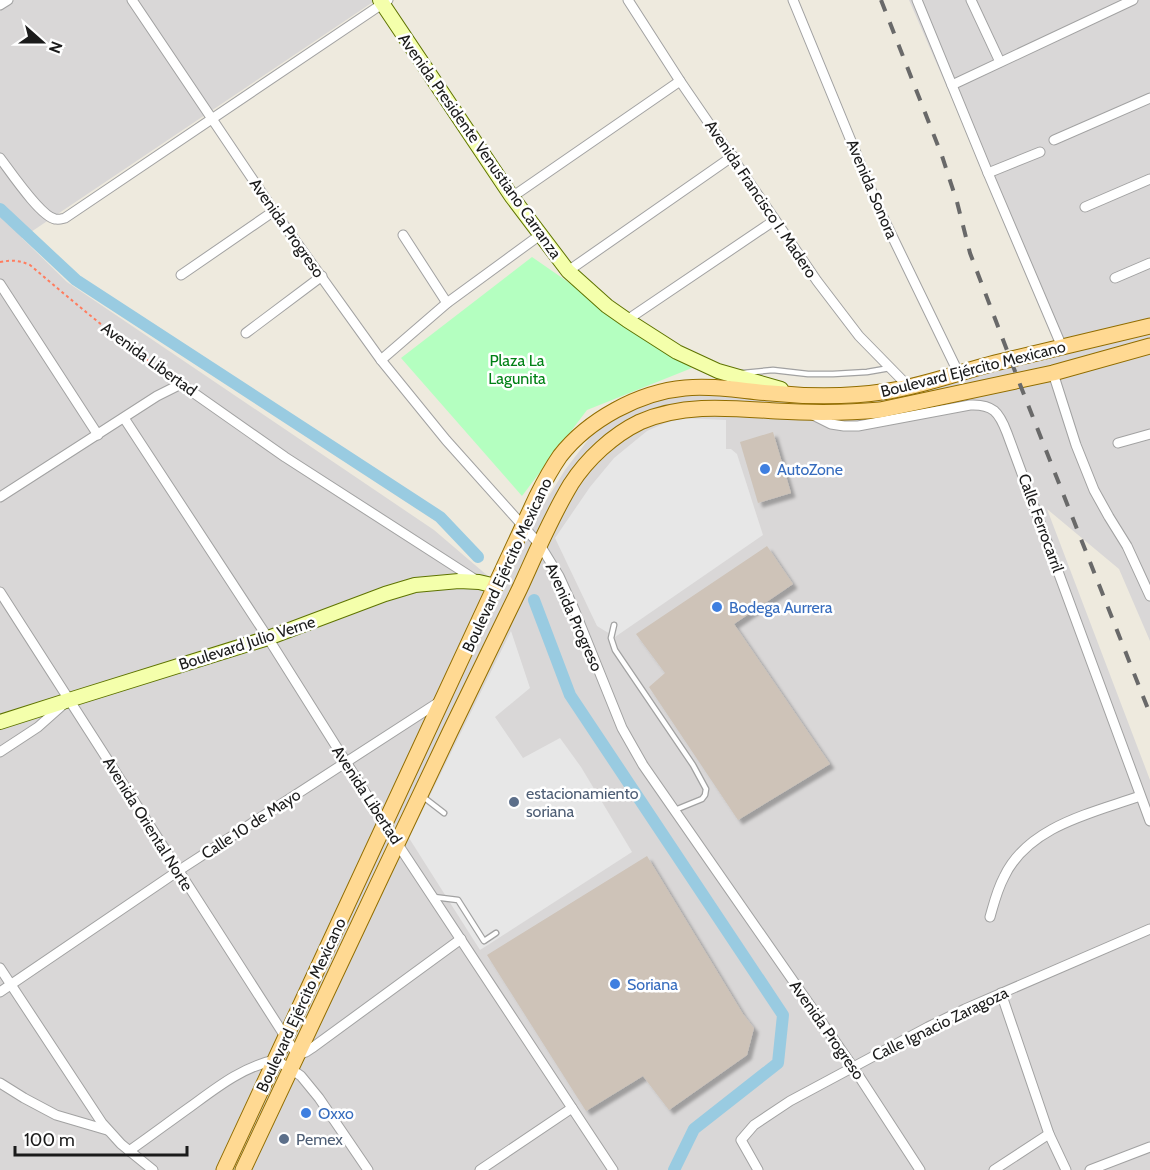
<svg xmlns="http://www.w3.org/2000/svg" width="1150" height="1170" viewBox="0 0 1150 1170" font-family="Cabin,sans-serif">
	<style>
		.residential { fill: #d9d7d7 }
		.park { fill: #b4ffc0 }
		.parking { fill: #e7e7e7 }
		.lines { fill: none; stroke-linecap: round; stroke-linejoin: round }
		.canal { stroke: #99cbe1; stroke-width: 12 }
		.building { fill: #cec3b8; filter: url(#shadow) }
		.lane-casing { stroke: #a2a2a2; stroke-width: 7 }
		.street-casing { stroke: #a2a2a2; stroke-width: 11 }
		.secondary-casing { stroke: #5e7300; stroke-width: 16 }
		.primary-casing { stroke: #916d00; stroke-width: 17 }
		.path { stroke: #ff7c5e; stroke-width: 2; stroke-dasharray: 3 3; stroke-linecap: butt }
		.lane { stroke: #fff; stroke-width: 4.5 }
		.street { stroke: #fff; stroke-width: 9 }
		.secondary { stroke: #f4ffab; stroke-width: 14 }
		.primary { stroke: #ffd992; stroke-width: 15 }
		.rail { stroke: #696969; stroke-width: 4; stroke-dasharray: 12 12; stroke-linecap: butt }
		.shop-dot { fill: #3f7fe0; stroke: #fff; stroke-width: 2 }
		.service-dot { fill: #5c6f8a; stroke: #fff; stroke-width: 2 }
		.labels { text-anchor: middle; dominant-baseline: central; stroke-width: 5; stroke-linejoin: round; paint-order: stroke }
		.street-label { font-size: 16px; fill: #1b1b1b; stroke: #fff }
		.park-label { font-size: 16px; fill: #008115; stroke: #fff }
		.shop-label { font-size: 16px; fill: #366cbe; stroke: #fff; text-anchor: start }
		.service-label { font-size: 16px; fill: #4e5e75; stroke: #fff; text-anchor: start }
	</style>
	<defs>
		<filter id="shadow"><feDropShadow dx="4.5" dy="4.5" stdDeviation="1.5" flood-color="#0004"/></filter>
	</defs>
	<rect width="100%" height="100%" fill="#eeeade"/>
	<!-- residential -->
	<polygon class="residential" points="0,0 376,0 22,238 67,282 434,530 502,588 541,509 565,470 591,436 615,418 649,400 680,391 847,398 1060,351 1049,322 909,0 1150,0 1150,641 1119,569 1047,509 1150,780 1150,1170 0,1170"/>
	<!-- park -->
	<polygon class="park" points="532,257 692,368 587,410 522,496 401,358"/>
	<!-- parking -->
	<g class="parking">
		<polygon points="684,418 726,420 726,449 731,449 737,454 763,535 615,637 597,626 555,538 590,487 614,458 647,431 665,423"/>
		<polygon points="511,631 530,688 495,717 523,758 560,738 581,767 632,852 480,950 409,838"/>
	</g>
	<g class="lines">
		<!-- canal -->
		<g class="canal">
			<polyline points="0,209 76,280 440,517 478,557"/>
			<polyline points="534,600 570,695 783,1015 778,1063 694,1129 674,1170"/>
		</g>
	</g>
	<!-- building -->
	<g class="building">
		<polygon points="773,432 791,493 758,503 740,442"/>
		<polygon points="767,546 793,584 734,624 830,764 738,820 649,687 665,673 636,634"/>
		<polygon points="647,856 743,1014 754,1028 747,1055 669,1110 643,1076 586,1111 487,955"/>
	</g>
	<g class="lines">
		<!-- lane casing -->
		<g class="lane-casing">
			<g id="lane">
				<polyline points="743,373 773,370 808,374 833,374 867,372 890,368"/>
				<polyline points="614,625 611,638 615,650 693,765 706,789 705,795 702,799 675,810"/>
				<polyline points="422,796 444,813"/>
				<polyline points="434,897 458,900 484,941 496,933"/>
			</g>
		</g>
		<!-- street casing -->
		<g class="street-casing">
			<g id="street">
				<polyline points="132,0 274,211 381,360 446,440 540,545 559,576 574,609 622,728 643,765 853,1067 920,1170"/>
				<polyline points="628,0 680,81 817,281 859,336 909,387"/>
				<polyline points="793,0 879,209 959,374"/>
				<polyline points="917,0 988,173 1062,347"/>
				<polyline points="971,0 1000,62"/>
				<polyline points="0,5 8,0"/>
				<polyline points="952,85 1133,0"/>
				<polyline points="1054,140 1150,98"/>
				<path d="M0,158C10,171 40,216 55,219C59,220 61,219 65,218L388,0"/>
				<polyline points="988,173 1040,152"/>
				<polyline points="512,197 680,81"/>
				<polyline points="1085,207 1150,179"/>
				<polyline points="403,235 447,303"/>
				<polyline points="568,271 733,156"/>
				<polyline points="181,275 274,211"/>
				<polyline points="1115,278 1150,263"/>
				<polyline points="0,284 98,435"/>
				<polyline points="627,320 775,220"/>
				<polyline points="246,333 322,276"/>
				<polyline points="381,360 447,303 540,235"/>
				<polyline points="1053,373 1076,445 1094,490 1109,517 1127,546 1150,596"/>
				<path d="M811,414L831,424L844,426H858L970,405C993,404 999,412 1007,433L1150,821"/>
				<polyline points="124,418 268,638 397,843 613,1170"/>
				<polyline points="1118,443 1150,434"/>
				<polyline points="0,497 157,396 181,384 285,457 476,580"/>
				<polyline points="0,592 297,1055 306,1052 312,1048 461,939"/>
				<polyline points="0,752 38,727 65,703"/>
				<path d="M990,917C994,903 997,890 1004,877C1028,826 1092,813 1140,796"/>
				<polyline points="0,968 102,1123 121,1144 153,1170"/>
				<polyline points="0,992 178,871 439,702"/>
				<polyline points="1001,993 1049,1134 1066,1170"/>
				<polyline points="0,1083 24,1098 56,1115 107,1130"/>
				<path d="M129,1151C149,1137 169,1122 190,1107C216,1088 242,1067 275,1060L291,1069L301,1076L319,1098L368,1170"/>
				<polyline points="480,1170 572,1108"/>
				<polyline points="758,1170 741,1140 754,1125 790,1101 928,1027 965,1009 1150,929"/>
				<polyline points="994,1170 1049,1134"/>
				<polyline points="1090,1170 1150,1147"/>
			</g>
		</g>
		<!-- secondary casing -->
		<g class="secondary-casing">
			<g id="secondary">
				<polyline points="380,0 512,197 568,271 607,306 627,320 677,352 718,371 781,389"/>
				<polyline points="0,722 69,700 268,638 385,594 415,585 459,581 479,582 496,586"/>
			</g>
		</g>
		<!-- primary casing -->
		<g class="primary-casing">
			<g id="primary">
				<path d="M224,1170L537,496C544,482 551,469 560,456C588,420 639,392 685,388C713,385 743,391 771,393C810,397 850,397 889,391C925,385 960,372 995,363C1047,351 1098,338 1150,326"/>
				<path d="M243,1170C311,1023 381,878 450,732C473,684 497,636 520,588C536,553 551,517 571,484C587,459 613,435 640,422C683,403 730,408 776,411C811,413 846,413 880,410L1053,373L1150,346"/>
			</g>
		</g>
		<!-- path -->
		<path class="path" d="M0,262C12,260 19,260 30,265C76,304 122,343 171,377"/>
		<!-- lane -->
		<use href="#lane" class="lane"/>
		<!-- street -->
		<use href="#street" class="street"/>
		<!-- secondary -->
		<use href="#secondary" class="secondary"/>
		<!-- primary -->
		<use href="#primary" class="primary"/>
		<!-- rail -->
		<polyline class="rail" points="881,0 942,156 957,202 970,253 1021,387 1150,714"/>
	</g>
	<!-- markers -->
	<g class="shop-dot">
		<circle cx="765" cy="469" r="6"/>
		<circle cx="717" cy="607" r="6"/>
		<circle cx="615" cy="984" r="6"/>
		<circle cx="306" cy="1113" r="6"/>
	</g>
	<g class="service-dot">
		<circle cx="514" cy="802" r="6"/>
		<circle cx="284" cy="1139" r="6"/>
	</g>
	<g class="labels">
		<!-- street labels -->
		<g class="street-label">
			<text transform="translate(480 146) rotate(55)">Avenida Presidente Venustiano Carranza</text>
			<text transform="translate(872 189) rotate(67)">Avenida Sonora</text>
			<text transform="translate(761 199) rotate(56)">Avenida Francisco I. Madero</text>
			<text transform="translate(287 228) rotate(55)">Avenida Progreso</text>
			<text transform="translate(149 359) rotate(36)">Avenida Libertad</text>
			<text transform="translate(973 369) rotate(-14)">Boulevard Ejército Mexicano</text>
			<text transform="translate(1041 523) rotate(70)">Calle Ferrocarril</text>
			<text transform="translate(507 565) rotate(-65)">Boulevard Ejército Mexicano</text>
			<text transform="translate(574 617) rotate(66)">Avenida Progreso</text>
			<text transform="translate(247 643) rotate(-18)">Boulevard Julio Verne</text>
			<text transform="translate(367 795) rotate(57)">Avenida Libertad</text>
			<text transform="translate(148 824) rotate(58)">Avenida Oriental Norte</text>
			<text transform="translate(251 824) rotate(-33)">Calle 10 de Mayo</text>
			<text transform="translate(301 1005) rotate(-65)">Boulevard Ejército Mexicano</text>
			<text transform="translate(940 1024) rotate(-26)">Calle Ignacio Zaragoza</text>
			<text transform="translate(827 1030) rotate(55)">Avenida Progreso</text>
		</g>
		<!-- park labels -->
		<g class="park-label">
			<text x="517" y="360">Plaza La<tspan x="517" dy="18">Lagunita</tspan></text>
		</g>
		<!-- shop labels -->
		<g class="shop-label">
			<text x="777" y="469">AutoZone</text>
			<text x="729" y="607">Bodega Aurrera</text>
			<text x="627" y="984">Soriana</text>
			<text x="318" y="1113">Oxxo</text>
		</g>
		<!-- service labels -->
		<g class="service-label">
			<text x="526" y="793">estacionamiento<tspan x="526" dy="18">soriana</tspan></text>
			<text x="296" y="1139">Pemex</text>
		</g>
	</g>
	<!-- north arrow -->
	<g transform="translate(42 42) rotate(111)" stroke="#ffffff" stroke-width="4.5" paint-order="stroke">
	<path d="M0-4.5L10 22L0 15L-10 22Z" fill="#1b1b1b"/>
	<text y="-9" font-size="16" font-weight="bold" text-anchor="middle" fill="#1b1b1b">N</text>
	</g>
	<!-- scale -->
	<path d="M15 1146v9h172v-9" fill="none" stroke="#1b1b1b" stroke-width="3"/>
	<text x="24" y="1146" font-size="18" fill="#1b1b1b" stroke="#ffffff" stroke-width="4.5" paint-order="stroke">100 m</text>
</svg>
